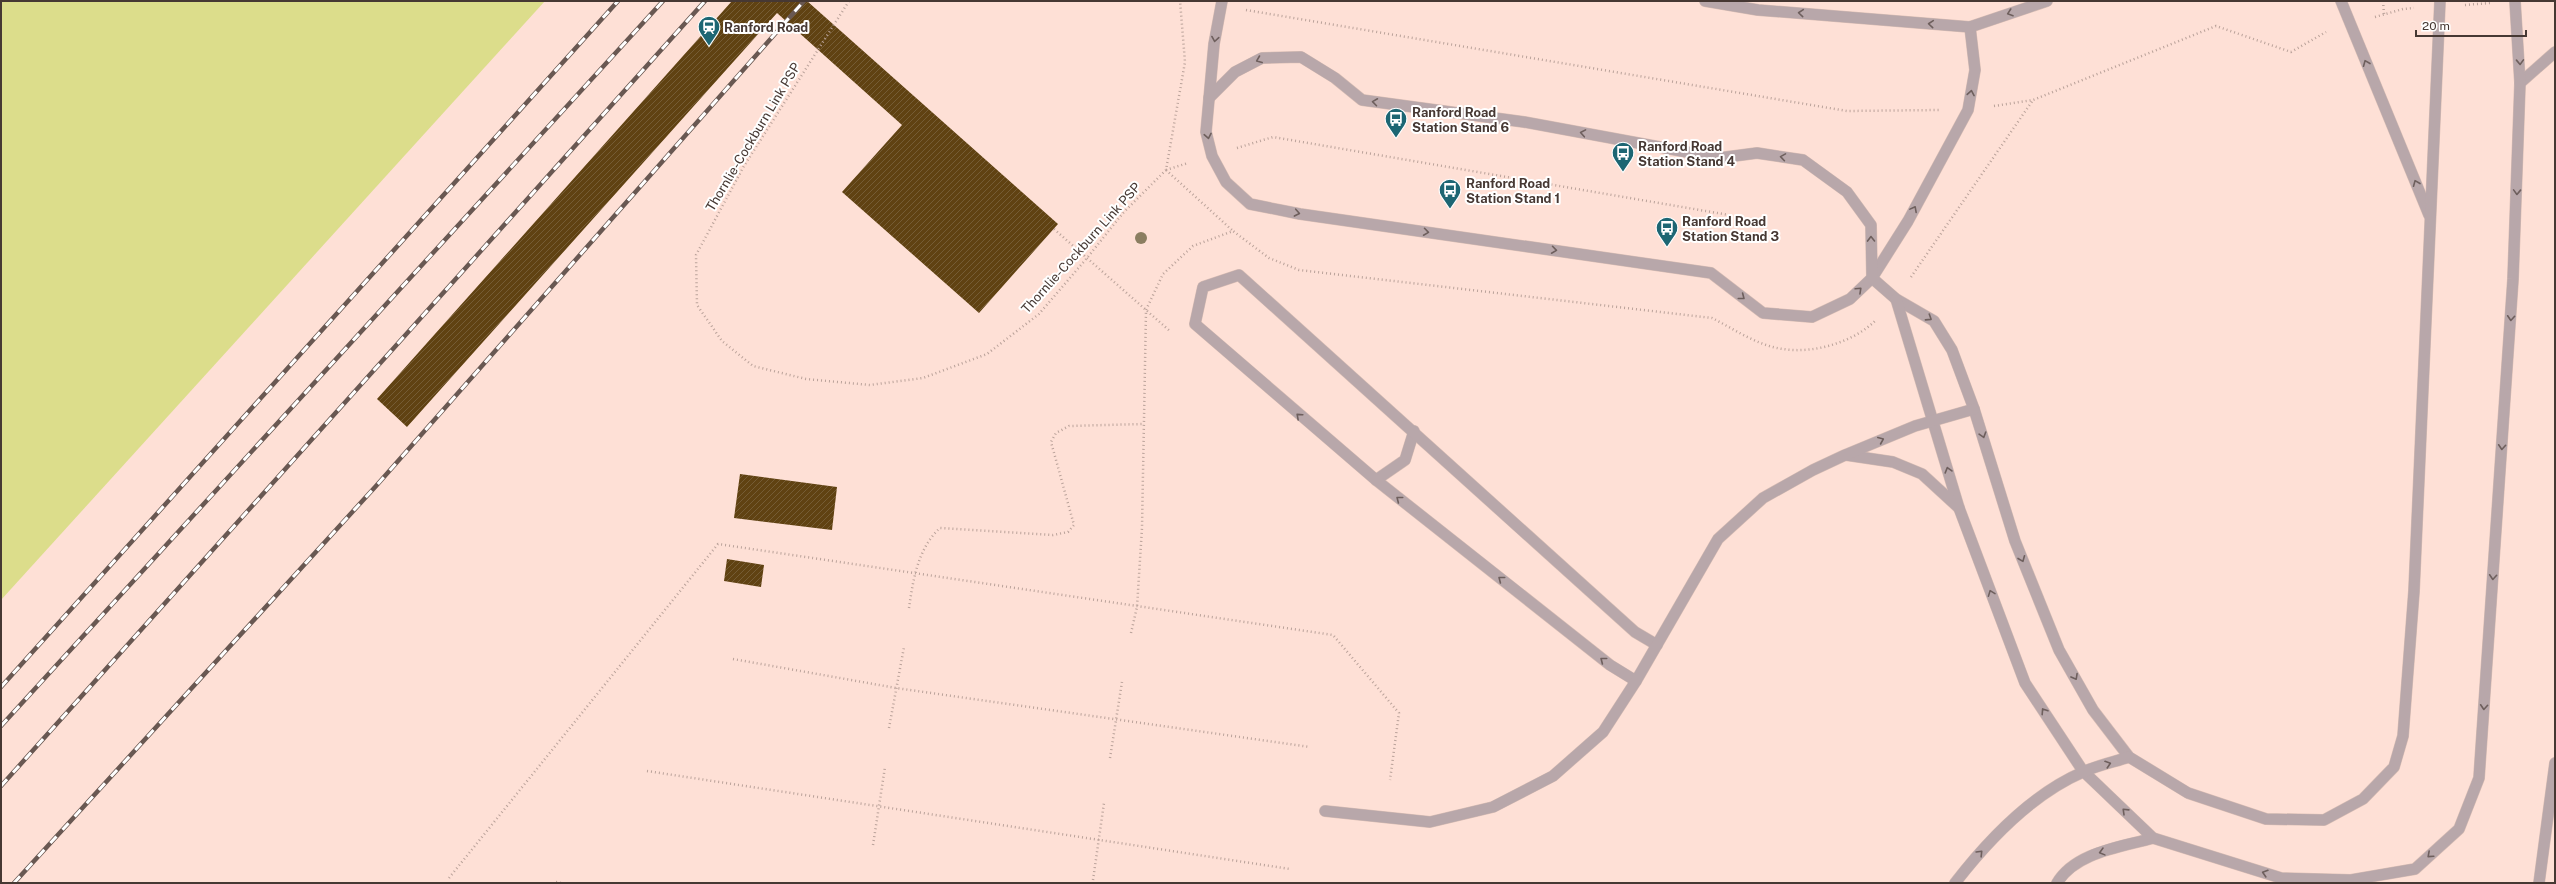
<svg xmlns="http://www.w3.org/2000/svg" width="2556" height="884" viewBox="0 0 2556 884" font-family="'Public Sans',sans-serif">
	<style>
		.green { fill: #dcdd8b }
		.building { fill: url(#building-hatch) }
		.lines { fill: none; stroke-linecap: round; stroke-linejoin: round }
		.service-casing { stroke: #d9beb5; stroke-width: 12 }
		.path { stroke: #baa29a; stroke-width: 2.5; stroke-dasharray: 1 3; stroke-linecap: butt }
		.service { stroke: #b8a7aa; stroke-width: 11 }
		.rail-casing { stroke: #695852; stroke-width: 4.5 }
		.rail { stroke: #fff; stroke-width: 3; stroke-dasharray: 9; stroke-linecap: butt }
		.tree { fill: #8b7e61 }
		.oneway { stroke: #6e5f5d }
		.labels { text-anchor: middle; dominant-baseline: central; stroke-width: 4; stroke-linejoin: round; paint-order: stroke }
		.poi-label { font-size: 13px; font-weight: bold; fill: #463833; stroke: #fff; text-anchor: start }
		.street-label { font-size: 13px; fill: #463833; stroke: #fff }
	</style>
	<defs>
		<pattern id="building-hatch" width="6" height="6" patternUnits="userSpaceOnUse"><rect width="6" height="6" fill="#604212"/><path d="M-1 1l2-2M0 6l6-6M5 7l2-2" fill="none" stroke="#755c35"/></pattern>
	</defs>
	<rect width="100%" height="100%" fill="#fee0d6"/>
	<!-- green -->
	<polygon class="green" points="1,1 545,1 1,600"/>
	<!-- building -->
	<g class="building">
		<polygon points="732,1 807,1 1058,224 979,313 842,192 902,125 777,13 407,427 377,399"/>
		<polygon points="740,474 837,487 832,530 734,518"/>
		<polygon points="727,559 764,565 761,587 724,581"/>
	</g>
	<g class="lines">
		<!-- service casing -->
		<g class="service-casing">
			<g id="service">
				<polyline points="1222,1 1214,44 1206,132 1212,156 1226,182 1250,204 1300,214 1711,273 1763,313 1812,317 1850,299 1872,278 1908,221 1968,110 1975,70 1970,27"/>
				<polyline points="1705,1 1758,10 1970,27 2047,1"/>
				<polyline points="2341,1 2429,215"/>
				<polyline points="2520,83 2555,52"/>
				<polyline points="1209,98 1235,72 1262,58 1301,57 1335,78 1362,100 1524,122 1719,158 1757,153 1803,160 1847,192 1871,225 1872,278 1896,299 1934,321 1952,350 1974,409 2015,541 2059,650 2093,710 2129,757 2188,793 2266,819 2324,820 2363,799 2394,767 2403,736 2414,591 2440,1"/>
				<polyline points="1896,299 1959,508 2025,683 2083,771 2153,838 2281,878 2351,880 2415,869 2459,829 2479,778 2513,279 2520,83 2515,1"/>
				<polyline points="1846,455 1893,462 1922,474 1959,508"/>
				<polyline points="1376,480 1405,460 1414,431"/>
				<polyline points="1636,681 1610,665 1376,480 1195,324 1203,287 1239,275 1635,632 1657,645"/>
				<polyline points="1325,811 1430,822 1493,807 1553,776 1603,732 1636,681 1718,539 1763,498 1813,470 1845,455 1915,426 1974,409"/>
				<path d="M1955,883C1989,839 2032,794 2083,772C2098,765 2114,762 2129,757"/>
				<path d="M2057,883C2075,852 2122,847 2153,838"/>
				<polyline points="2539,883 2555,763"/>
			</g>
		</g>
		<!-- path -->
		<g class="path">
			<polyline points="849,1 744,166 696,255 697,305 722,341 753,366 806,379 870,385 923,378 987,354 1039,314 1087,258 1123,213 1166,170 1185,62 1180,1"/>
			<polyline points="2383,1 2384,14"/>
			<polyline points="2465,5 2490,3"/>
			<polyline points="1246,10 1847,111 1939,110"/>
			<polyline points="2375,17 2403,9 2414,8"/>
			<polyline points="1994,106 2033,100 2216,26 2291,52 2326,32"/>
			<polyline points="1237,148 1273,137 1729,215"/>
			<polyline points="1166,170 1188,163"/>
			<polyline points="1166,170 1233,231"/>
			<polyline points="1054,229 1171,332"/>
			<polyline points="1911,277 2033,100"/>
			<path d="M909,608C913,580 918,548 940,528L1053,535L1068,532L1074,525L1051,442L1056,433L1069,426L1143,424"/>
			<path d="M1131,633L1137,607L1142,528L1146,310L1163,274L1193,246L1233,231L1269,258L1299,270L1712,318C1734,329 1758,346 1783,349C1814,354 1854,342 1876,320"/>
			<polyline points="733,659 896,688 1310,747"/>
			<polyline points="889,728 904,647"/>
			<polyline points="1110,758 1122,682"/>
			<polyline points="647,771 1290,869"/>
			<polyline points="873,845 885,767"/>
			<polyline points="449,878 718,544 1333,635 1399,713 1390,780"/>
			<polyline points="1093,880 1104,803"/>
			<polyline points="556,882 561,883"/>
		</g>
		<!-- service -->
		<use href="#service" class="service"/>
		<!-- rail casing -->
		<g class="rail-casing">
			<g id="rail">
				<polyline points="1,687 618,1"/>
				<polyline points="1,726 663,1"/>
				<polyline points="1,786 705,1"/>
				<polyline points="14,883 376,486 804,1"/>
			</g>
		</g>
		<!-- rail -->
		<use href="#rail" class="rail"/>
	</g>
	<!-- trees -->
	<circle class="tree" cx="1141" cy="238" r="6"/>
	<!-- one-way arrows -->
	<defs><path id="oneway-chevron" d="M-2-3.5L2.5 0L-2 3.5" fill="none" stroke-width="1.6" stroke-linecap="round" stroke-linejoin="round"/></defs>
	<g class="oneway">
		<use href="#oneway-chevron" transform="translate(1801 13) rotate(-175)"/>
		<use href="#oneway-chevron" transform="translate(2010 13) rotate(161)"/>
		<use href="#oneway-chevron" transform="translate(1931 24) rotate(-175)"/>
		<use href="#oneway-chevron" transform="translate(1215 39) rotate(99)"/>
		<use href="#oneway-chevron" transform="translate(1259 60) rotate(158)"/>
		<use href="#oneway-chevron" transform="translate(2520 62) rotate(88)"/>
		<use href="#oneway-chevron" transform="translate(2366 63) rotate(-112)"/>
		<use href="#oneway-chevron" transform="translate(1971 93) rotate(-80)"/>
		<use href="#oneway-chevron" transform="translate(1375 102) rotate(-172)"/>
		<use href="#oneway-chevron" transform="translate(1583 133) rotate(-170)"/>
		<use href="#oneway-chevron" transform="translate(1208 136) rotate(79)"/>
		<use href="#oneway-chevron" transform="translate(1783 157) rotate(-171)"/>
		<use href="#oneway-chevron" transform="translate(2416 183) rotate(-112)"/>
		<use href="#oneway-chevron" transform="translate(2517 192) rotate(92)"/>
		<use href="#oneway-chevron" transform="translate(1914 209) rotate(-62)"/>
		<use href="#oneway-chevron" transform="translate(1297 213) rotate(11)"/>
		<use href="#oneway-chevron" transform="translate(1426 232) rotate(8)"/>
		<use href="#oneway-chevron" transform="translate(1871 239) rotate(-91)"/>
		<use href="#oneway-chevron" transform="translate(1554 250) rotate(8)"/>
		<use href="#oneway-chevron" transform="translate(1859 290) rotate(-43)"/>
		<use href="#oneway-chevron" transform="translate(1742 297) rotate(38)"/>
		<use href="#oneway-chevron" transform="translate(1929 318) rotate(33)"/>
		<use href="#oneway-chevron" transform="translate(2511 318) rotate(94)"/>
		<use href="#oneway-chevron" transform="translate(1299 416) rotate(-138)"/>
		<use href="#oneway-chevron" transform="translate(1983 435) rotate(73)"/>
		<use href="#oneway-chevron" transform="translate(1881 440) rotate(-23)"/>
		<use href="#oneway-chevron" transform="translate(2502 447) rotate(94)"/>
		<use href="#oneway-chevron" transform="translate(1948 470) rotate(-106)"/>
		<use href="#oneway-chevron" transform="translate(1399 499) rotate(-142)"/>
		<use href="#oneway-chevron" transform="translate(2022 559) rotate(68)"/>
		<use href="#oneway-chevron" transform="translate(2493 577) rotate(94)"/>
		<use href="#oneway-chevron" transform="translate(1501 579) rotate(-142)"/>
		<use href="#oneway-chevron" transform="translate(1991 593) rotate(-111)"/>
		<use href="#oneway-chevron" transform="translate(1603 660) rotate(-142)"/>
		<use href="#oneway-chevron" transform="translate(2075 677) rotate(61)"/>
		<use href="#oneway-chevron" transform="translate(2484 707) rotate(94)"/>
		<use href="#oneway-chevron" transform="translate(2044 711) rotate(-123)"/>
		<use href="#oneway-chevron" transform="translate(2108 764) rotate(-18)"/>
		<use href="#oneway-chevron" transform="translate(2125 811) rotate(-136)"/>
		<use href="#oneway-chevron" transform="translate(2102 852) rotate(165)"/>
		<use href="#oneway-chevron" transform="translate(1980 853) rotate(-46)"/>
		<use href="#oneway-chevron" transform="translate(2430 855) rotate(138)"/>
		<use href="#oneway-chevron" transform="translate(2265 873) rotate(-163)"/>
	</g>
	<!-- icons -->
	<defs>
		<g id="station-pin" transform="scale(1.15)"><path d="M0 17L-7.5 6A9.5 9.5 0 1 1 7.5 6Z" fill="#1d6673" stroke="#fff"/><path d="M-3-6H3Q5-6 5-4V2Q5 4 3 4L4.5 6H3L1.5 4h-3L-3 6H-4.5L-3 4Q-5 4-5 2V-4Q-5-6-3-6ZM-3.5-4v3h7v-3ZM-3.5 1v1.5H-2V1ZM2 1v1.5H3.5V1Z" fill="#fff"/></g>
		<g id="bus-pin" transform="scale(1.15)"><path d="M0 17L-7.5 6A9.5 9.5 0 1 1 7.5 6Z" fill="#1d6673" stroke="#fff"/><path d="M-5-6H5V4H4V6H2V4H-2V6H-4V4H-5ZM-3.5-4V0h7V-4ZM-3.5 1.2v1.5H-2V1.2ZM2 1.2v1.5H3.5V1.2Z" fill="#fff"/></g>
	</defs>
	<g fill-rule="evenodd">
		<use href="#station-pin" x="709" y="27"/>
		<use href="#bus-pin" x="1396" y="119"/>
		<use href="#bus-pin" x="1623" y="153"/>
		<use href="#bus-pin" x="1450" y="190"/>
		<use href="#bus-pin" x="1667" y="228"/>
	</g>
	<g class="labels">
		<!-- poi labels -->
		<g class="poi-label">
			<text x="724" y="27">Ranford Road</text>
			<text x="1412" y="112">Ranford Road<tspan x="1412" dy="15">Station Stand 6</tspan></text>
			<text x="1638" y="146">Ranford Road<tspan x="1638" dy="15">Station Stand 4</tspan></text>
			<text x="1466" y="183">Ranford Road<tspan x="1466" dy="15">Station Stand 1</tspan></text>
			<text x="1682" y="221">Ranford Road<tspan x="1682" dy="15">Station Stand 3</tspan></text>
		</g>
		<!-- street labels -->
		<g class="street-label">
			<text transform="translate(753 137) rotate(-59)">Thornlie-Cockburn Link PSP</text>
			<text transform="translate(1081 248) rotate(-48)">Thornlie-Cockburn Link PSP</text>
		</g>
	</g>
	<!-- border -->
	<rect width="2556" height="884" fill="none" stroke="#463833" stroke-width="4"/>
	<!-- scale -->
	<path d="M2416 30v6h110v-6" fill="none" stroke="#463833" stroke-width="2"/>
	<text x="2422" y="30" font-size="12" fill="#463833" stroke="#ffffff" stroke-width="3" paint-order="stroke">20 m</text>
</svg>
